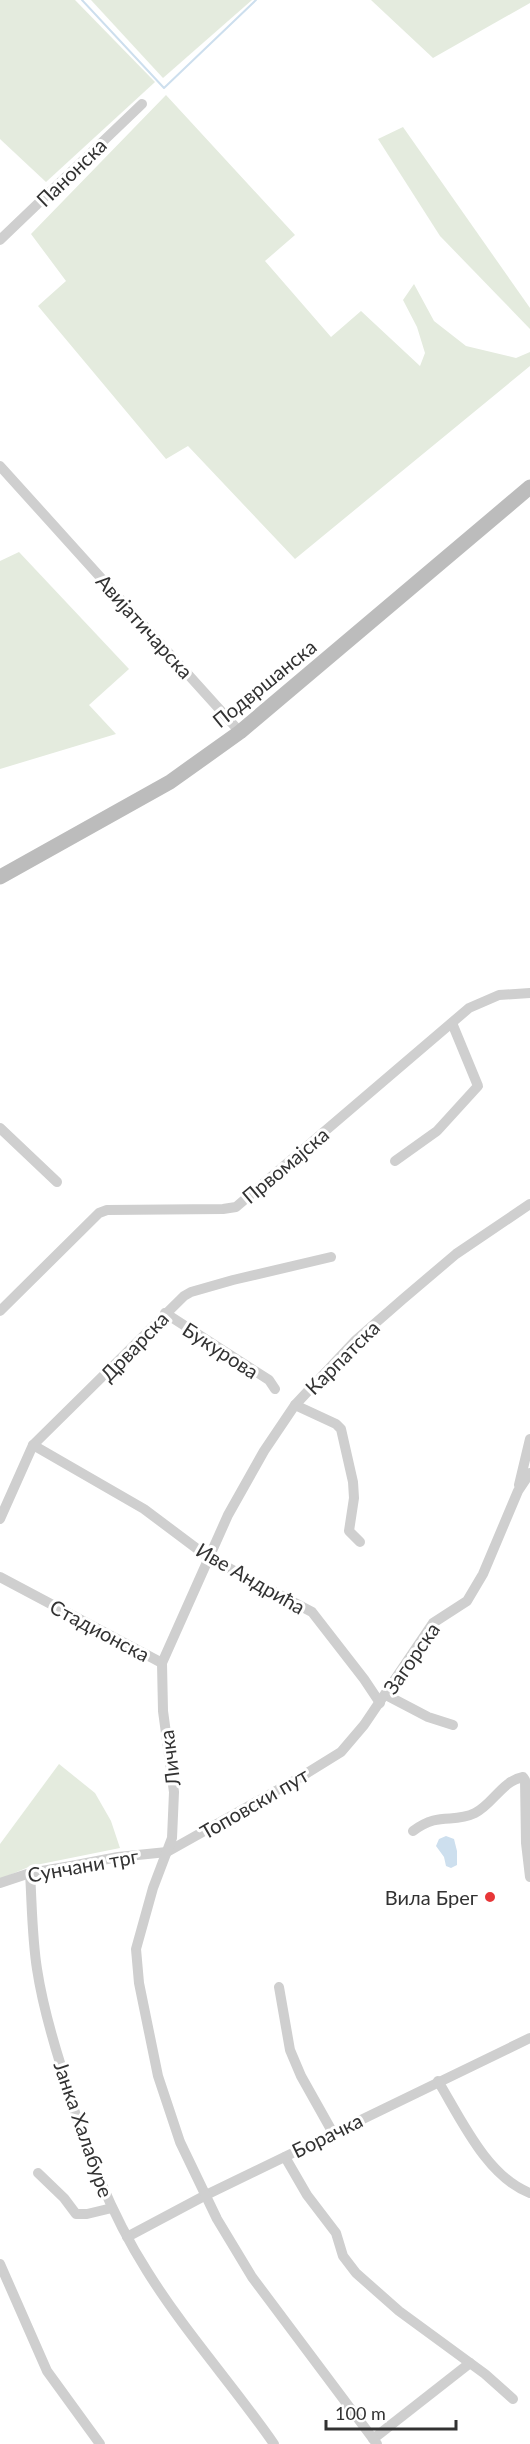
<svg xmlns="http://www.w3.org/2000/svg" width="530" height="2444" viewBox="0 0 530 2444" font-family="Lato,sans-serif">
	<style>
		.green { fill: #e4ebde }
		.water { fill: #cddfee }
		.lines { fill: none; stroke-linecap: round; stroke-linejoin: round }
		.stream { stroke: #cddfee; stroke-width: 2 }
		.street { stroke: #cfcfcf; stroke-width: 10 }
		.secondary { stroke: #bcbcbc; stroke-width: 15 }
		.poi-dot { fill: #e73638; stroke: #fff; stroke-width: 2 }
		.labels { text-anchor: middle; dominant-baseline: central; stroke-width: 6; stroke-linejoin: round; paint-order: stroke }
		.street-label { font-size: 20px; fill: #323232; stroke: #fff }
		.poi-label { font-size: 20px; fill: #323232; stroke: #fff; text-anchor: end }
	</style>
	<rect width="100%" height="100%" fill="#fff"/>
	<!-- green -->
	<g class="green">
		<polygon points="0,0 75,0 155,82 46,182 0,139"/>
		<polygon points="91,0 252,0 163,78"/>
		<polygon points="371,0 530,0 530,3 433,58"/>
		<polygon points="166,95 295,235 265,261 331,337 361,311 420,366 425,353 417,327 403,300 414,284 434,321 466,346 516,358 530,352 530,366 295,559 188,446 166,459 38,306 66,281 31,234"/>
		<polygon points="403,127 530,308 530,329 440,236 378,139"/>
		<polygon points="19,552 129,669 89,705 116,734 0,769 0,561"/>
		<polygon points="59,1764 95,1793 111,1821 120,1848 31,1866 0,1879 0,1844"/>
	</g>
	<!-- water -->
	<polygon class="water" points="446,1836 454,1839 457,1851 457,1865 451,1868 446,1866 444,1857 436,1846 439,1839"/>
	<g class="lines">
		<!-- stream -->
		<polyline class="stream" points="82,0 164,88 256,0"/>
		<!-- street -->
		<g class="street">
			<polyline points="0,240 142,104"/>
			<polyline points="0,466 240,732"/>
			<polyline points="0,1128 57,1182"/>
			<polyline points="395,1161 437,1131 478,1086 452,1023"/>
			<polyline points="0,1311 99,1213 107,1210 223,1209 236,1207 469,1008 499,995 530,993"/>
			<polyline points="165,1313 269,1380 275,1389"/>
			<polyline points="295,1405 336,1424 341,1429 353,1482 354,1498 349,1531 360,1542"/>
			<polyline points="33,1445 144,1509 208,1557 312,1612 364,1679 380,1703"/>
			<polyline points="519,1485 530,1439"/>
			<polyline points="0,1519 33,1445 184,1296 191,1292 233,1280 331,1257"/>
			<polyline points="0,1577 162,1663"/>
			<polyline points="386,1695 428,1717 453,1725"/>
			<path d="M413,1831C440,1811 452,1824 475,1813C493,1804 502,1781 523,1777L525,1780L526,1843L530,1877"/>
			<path d="M30,1873C32,1905 32,1937 37,1969C42,2002 51,2034 61,2066C81,2138 107,2208 147,2271C185,2332 233,2385 274,2444"/>
			<polyline points="0,1883 30,1873 71,1866 118,1857 167,1852 299,1778 341,1752 364,1725 433,1623 467,1601 483,1574 518,1491 530,1473"/>
			<polyline points="279,1987 290,2050 301,2076 333,2133"/>
			<path d="M438,2081C461,2119 487,2177 530,2193"/>
			<polyline points="285,2157 307,2195 336,2233 343,2256 356,2273 399,2311 485,2374 513,2399"/>
			<polyline points="38,2173 64,2198 76,2214 87,2214 112,2208"/>
			<polyline points="127,2237 206,2195 530,2038"/>
			<polyline points="0,2264 47,2371 100,2444"/>
			<polyline points="373,2439 470,2363"/>
			<polyline points="377,2444 252,2277 217,2219 180,2142 158,2076 139,1983 136,1949 153,1888 172,1838 174,1792 163,1711 162,1663 228,1515 264,1451 295,1405 356,1340 403,1299 456,1254 530,1204"/>
		</g>
		<!-- secondary -->
		<polyline class="secondary" points="0,877 170,782 240,732 530,487"/>
	</g>
	<!-- markers -->
	<circle class="poi-dot" cx="490" cy="1897" r="6"/>
	<g class="labels">
		<!-- street labels -->
		<g class="street-label">
			<text transform="translate(71 172) rotate(-44)">Панонска</text>
			<text transform="translate(145 626) rotate(48)">Авијатичарска</text>
			<text transform="translate(264 683) rotate(-39)">Подвршанска</text>
			<text transform="translate(285 1165) rotate(-40)">Првомајска</text>
			<text transform="translate(134 1346) rotate(-46)">Дрварска</text>
			<text transform="translate(221 1350) rotate(33)">Букурова</text>
			<text transform="translate(342 1357) rotate(-45)">Карпатска</text>
			<text transform="translate(251 1578) rotate(30)">Иве Андрића</text>
			<text transform="translate(100 1630) rotate(28)">Стадионска</text>
			<text transform="translate(411 1658) rotate(-55)">Загорска</text>
			<text transform="translate(169 1758) rotate(-97)">Личка</text>
			<text transform="translate(254 1803) rotate(-30)">Топовски пут</text>
			<text transform="translate(83 1865) rotate(-10)">Сунчани трг</text>
			<text transform="translate(84 2129) rotate(71)">Јанка Халабуре</text>
			<text transform="translate(327 2135) rotate(-26)">Борачка</text>
		</g>
		<!-- poi labels -->
		<g class="poi-label">
			<text x="478" y="1897">Вила Брег</text>
		</g>
	</g>
	<!-- scale -->
	<path d="M326 2420v9h130v-9" fill="none" stroke="#323232" stroke-width="3"/>
	<text x="335" y="2420" font-size="18" fill="#323232" stroke="#ffffff" stroke-width="4.5" paint-order="stroke">100 m</text>
</svg>
